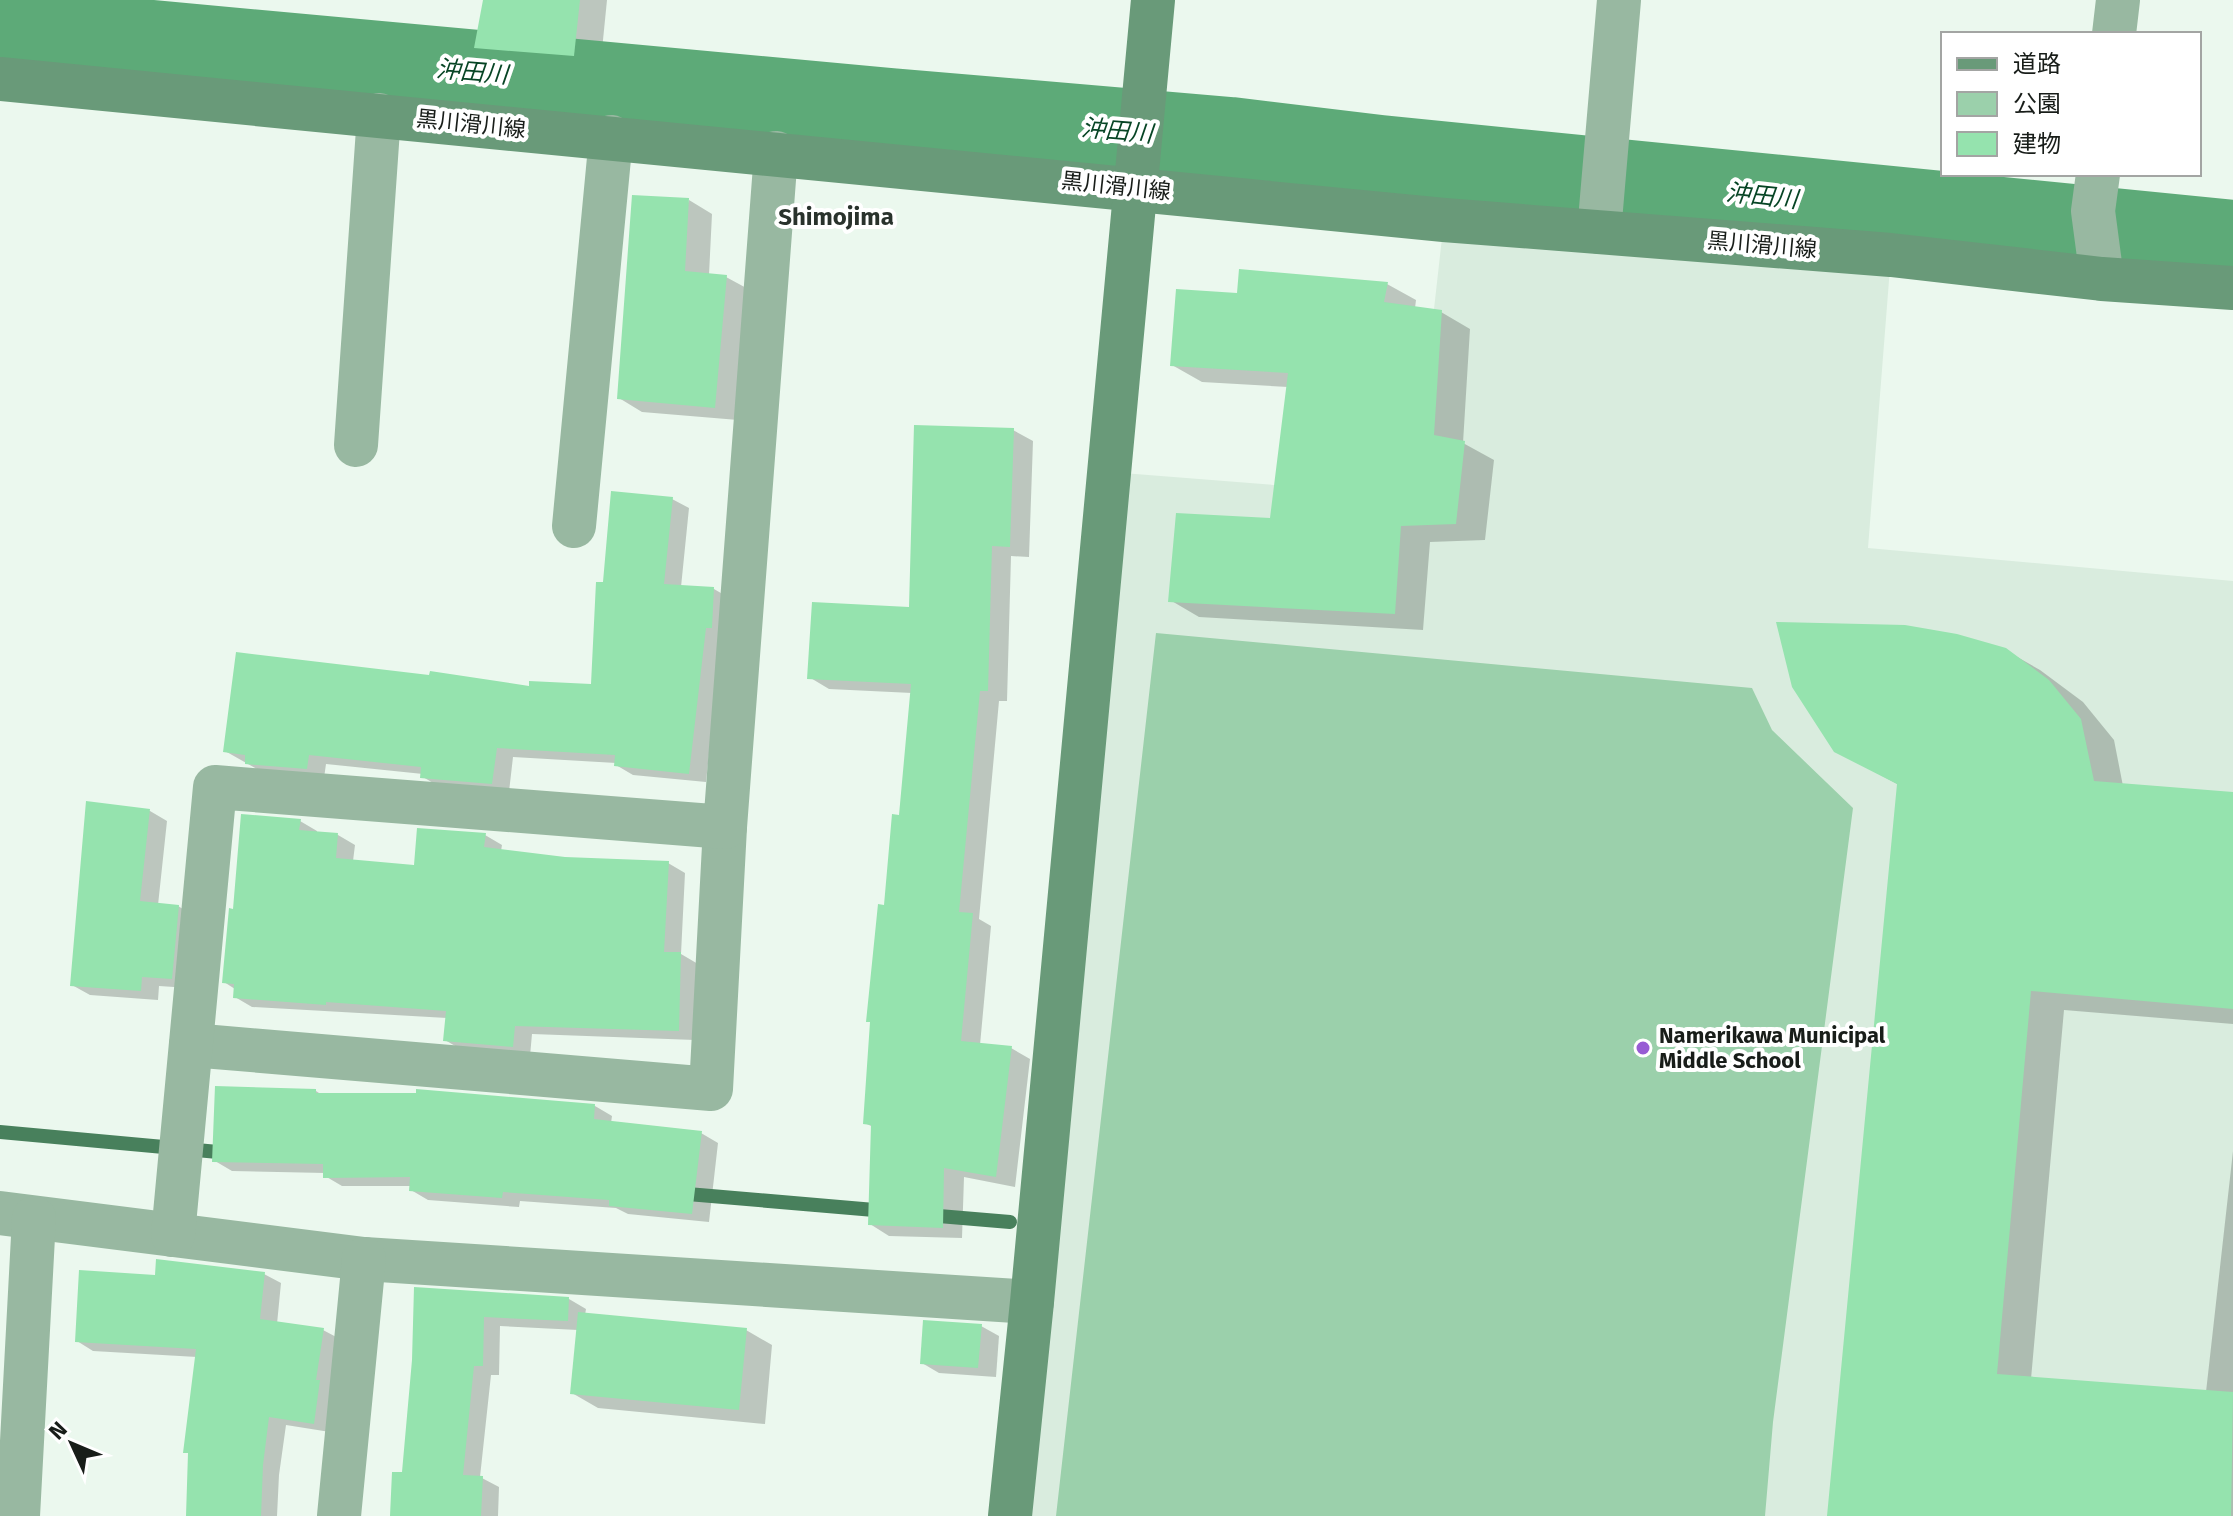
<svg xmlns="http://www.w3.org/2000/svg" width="2233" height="1516" viewBox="0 0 2233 1516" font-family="'Fira Sans','Noto Sans JP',sans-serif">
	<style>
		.built { fill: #d9ecde }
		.green { fill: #9bd0ab }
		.shadow { fill: #0003 }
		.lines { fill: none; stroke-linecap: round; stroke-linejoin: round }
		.stream { stroke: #48805c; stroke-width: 14 }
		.river { stroke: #5daa78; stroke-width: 88 }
		.building { fill: #95e3ae }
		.street { stroke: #98b8a1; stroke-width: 44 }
		.secondary { stroke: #699a79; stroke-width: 44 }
		.poi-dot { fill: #975cd4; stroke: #fff; stroke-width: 3 }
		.labels { text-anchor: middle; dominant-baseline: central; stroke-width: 8; stroke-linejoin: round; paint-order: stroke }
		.street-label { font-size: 22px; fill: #181d19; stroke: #fff }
		.poi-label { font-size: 22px; font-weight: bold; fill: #181d19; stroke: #fff; text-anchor: start }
		.water-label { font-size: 24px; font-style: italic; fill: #074525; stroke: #fff }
		.neighbourhood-label { font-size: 24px; font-weight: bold; fill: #29322c; stroke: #fff }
	</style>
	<rect width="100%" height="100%" fill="#ebf8ee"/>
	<!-- built -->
	<polygon class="built" points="1444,220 1891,255 1868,548 2233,581 2233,1516 1008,1516 1110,472 1413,496"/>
	<!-- green -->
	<polygon class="green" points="1156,633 1752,688 1772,730 1853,808 1773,1422 1765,1516 1056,1516"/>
	<!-- shadow -->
	<g class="shadow">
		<polygon points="485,0 607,0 600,70 502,62 476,47"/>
		<polygon points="689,200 712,214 709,275 726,277 750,290 738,420 642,412 619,398"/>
		<polygon points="1387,284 1416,300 1415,308 1441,312 1470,329 1463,443 1494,460 1485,540 1430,542 1423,630 1199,617 1170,600 1272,521 1288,387 1202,382 1172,365 1239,295"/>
		<polygon points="1013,430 1033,441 1029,557 1011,556 1007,701 999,701 979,919 991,926 980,1045 1011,1048 1030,1059 1015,1187 964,1177 962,1238 889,1236 870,1224 873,1127 865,1123 886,907 901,817 912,693 829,689 809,677 911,609"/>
		<polygon points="672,499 689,508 681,587 714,589 731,599 722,636 706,782 633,775 616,765 616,763 513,757 509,792 440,787 423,777 423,774 326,764 324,778 264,773 225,751 531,688 593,686 605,584"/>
		<polygon points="2005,650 2040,670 2083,702 2114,740 2123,786 2233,794 2233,1024 2064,1010 2031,1379 2206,1392 2233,1151 2233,1516 1829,1516 1899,785 1836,751"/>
		<polygon points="88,804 150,811 167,821 158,905 178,906 196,917 189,988 159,986 158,1000 90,995 72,985"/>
		<polygon points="300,821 317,831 317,834 338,835 355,845 353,861 416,867 485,835 502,845 501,851 565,859 668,863 685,873 681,954 698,964 695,1040 532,1034 530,1056 462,1050 445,1040 447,1018 252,1007 235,997 235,989 224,982 235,911"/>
		<polygon points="316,1091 322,1095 595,1106 612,1116 611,1123 701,1133 718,1143 709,1222 628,1214 616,1208 520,1201 519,1207 428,1200 411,1190 411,1186 342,1186 325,1176 325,1173 232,1171 215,1161"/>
		<polygon points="264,1274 281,1283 277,1324 323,1330 340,1339 330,1432 286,1425 279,1475 277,1516 188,1516 197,1357 93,1351 77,1341 157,1278"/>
		<polygon points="416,1289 569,1299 586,1309 585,1315 746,1330 772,1345 765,1424 598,1408 572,1393 578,1330 500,1326 499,1375 491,1375 480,1477 499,1487 498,1516 392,1516 404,1474 414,1360"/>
		<polygon points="981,1326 999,1336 996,1377 939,1373 922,1363"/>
	</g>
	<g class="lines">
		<!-- stream -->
		<g class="stream">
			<polyline points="0,1132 229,1153"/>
			<polyline points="676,1193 886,1211"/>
			<polyline points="927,1215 1010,1222"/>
		</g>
		<!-- river -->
		<polyline class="river" points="0,30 890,112 1230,141 1379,159 2233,244"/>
	</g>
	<!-- building -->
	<g class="building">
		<polygon points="483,0 580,0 574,56 474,48"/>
		<polygon points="632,195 689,198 685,271 727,275 715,408 617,399"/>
		<polygon points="1239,269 1388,282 1384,302 1442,310 1434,435 1465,441 1456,524 1401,526 1395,614 1168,602 1176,513 1270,518 1288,373 1170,366 1176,289 1237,293"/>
		<polygon points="914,425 1014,428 1010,547 992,546 988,691 980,691 959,912 973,913 961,1041 1012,1046 996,1177 944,1168 943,1228 868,1225 871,1125 863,1124 870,1022 866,1022 878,904 884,905 892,814 899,815 911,684 807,679 812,602 909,607"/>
		<polygon points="611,491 673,497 664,584 714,587 712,628 706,628 689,774 614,766 615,755 497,748 492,784 420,778 421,767 309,755 307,769 245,764 245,755 223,752 236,652 429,675 430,671 529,686 529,681 591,684 596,582 603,582"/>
		<polygon points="1776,622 1905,625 1957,634 2006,648 2049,680 2081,719 2094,781 2233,792 2233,1009 2031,991 1997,1374 2233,1392 2231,1516 1827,1516 1897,784 1834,752 1792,687"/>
		<polygon points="86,801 150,809 140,901 179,905 172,979 142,977 141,991 70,986"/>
		<polygon points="241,814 301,819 299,830 338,833 336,858 414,865 417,828 486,833 484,847 565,857 669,861 664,952 681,952 679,1031 515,1026 513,1047 443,1041 446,1011 326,1002 326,1005 233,998 234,984 222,983 229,908 233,909"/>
		<polygon points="215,1086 316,1089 316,1093 416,1093 416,1089 595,1104 594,1119 702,1131 692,1214 609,1206 609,1200 503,1192 502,1198 409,1191 410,1177 323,1178 323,1164 212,1162"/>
		<polygon points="156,1259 265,1272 260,1319 324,1328 316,1380 320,1380 314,1424 269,1417 263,1465 261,1516 186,1516 188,1453 183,1453 196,1349 75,1342 79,1270 155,1275"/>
		<polygon points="414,1287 569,1297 568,1321 484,1317 483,1366 474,1366 463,1475 483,1476 481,1516 390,1516 392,1472 402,1472 412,1360"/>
		<polygon points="578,1312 747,1328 739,1410 570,1394"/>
		<polygon points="923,1320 982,1324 978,1368 920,1364"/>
	</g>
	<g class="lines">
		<!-- street -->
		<g class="street">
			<polyline points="2114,34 2118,0"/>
			<polyline points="2098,174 2093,211 2102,279"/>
			<polyline points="1599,232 1619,0"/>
			<polyline points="356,445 379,115"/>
			<polyline points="574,526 611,137"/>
			<polyline points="191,1045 711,1089 725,827"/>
			<polyline points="0,1213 364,1259 1032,1302"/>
			<polyline points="173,1235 215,787 725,827 776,153"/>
			<polyline points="18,1516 34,1218"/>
			<polyline points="339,1516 364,1259"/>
		</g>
		<!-- secondary -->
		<g class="secondary">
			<polyline points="0,79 1444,220 1891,255 2102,279 2233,288"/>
			<polyline points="1010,1516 1032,1302 1153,0"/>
		</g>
	</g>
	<!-- markers -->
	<circle class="poi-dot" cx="1643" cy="1048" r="8"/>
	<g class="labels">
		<!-- street labels -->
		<g class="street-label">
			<text transform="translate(471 124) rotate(6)">黒川滑川線</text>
			<text transform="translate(1116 186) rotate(6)">黒川滑川線</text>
			<text transform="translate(1762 245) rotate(5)">黒川滑川線</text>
		</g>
		<!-- poi labels -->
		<g class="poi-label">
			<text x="1659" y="1035">Namerikawa Municipal<tspan x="1659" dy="25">Middle School</tspan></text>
		</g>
		<!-- water labels -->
		<g class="water-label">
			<text transform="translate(472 72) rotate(5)">沖田川</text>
			<text transform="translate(1117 131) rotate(5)">沖田川</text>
			<text transform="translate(1762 196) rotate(6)">沖田川</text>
		</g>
		<!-- neighbourhood labels -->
		<g class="neighbourhood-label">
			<text x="836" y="217">Shimojima</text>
		</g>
	</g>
	<!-- legend -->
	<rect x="1941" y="32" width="260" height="144" fill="#ffffff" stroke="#a3a5a3" stroke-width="2"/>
	<rect x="1957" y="58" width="40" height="12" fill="#699a79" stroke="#a3a5a3" stroke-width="2"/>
	<text x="2013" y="72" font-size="24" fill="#181d19">道路</text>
	<rect x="1957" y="92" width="40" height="24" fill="#9bd0ab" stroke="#a3a5a3" stroke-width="2"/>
	<text x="2013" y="112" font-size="24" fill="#181d19">公園</text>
	<rect x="1957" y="132" width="40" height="24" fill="#95e3ae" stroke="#a3a5a3" stroke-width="2"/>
	<text x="2013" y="152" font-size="24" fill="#181d19">建物</text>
	<!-- north arrow -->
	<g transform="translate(72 1444) rotate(314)" stroke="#ffffff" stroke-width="6" paint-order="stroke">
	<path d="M0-6L14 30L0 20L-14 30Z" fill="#181d19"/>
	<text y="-12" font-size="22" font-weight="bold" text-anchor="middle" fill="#181d19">N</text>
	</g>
</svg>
